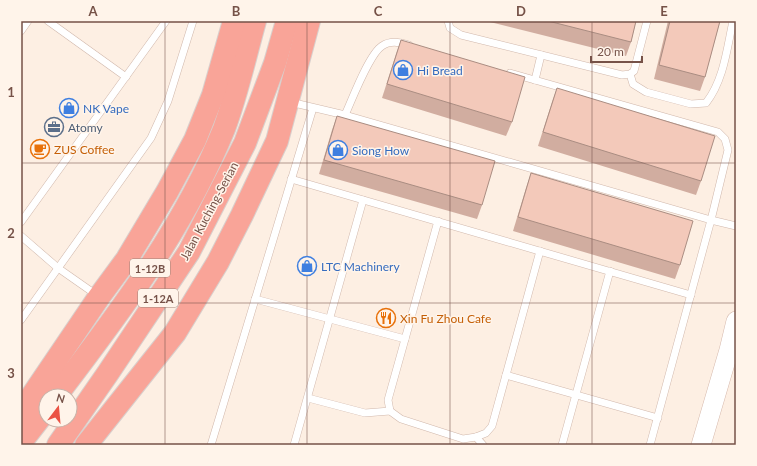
<svg xmlns="http://www.w3.org/2000/svg" width="757" height="466" viewBox="0 0 757 466" font-family="Lato,sans-serif">
	<style>
		.lines { fill: none; stroke-linecap: round; stroke-linejoin: round }
		.lane-casing { stroke: #d1b8ac; stroke-width: 8 }
		.secondary-casing { stroke: #d4b6a9; stroke-width: 20 }
		.highway-casing { stroke: #d9cfcc; stroke-width: 24 }
		.lane { stroke: #fff; stroke-width: 7 }
		.secondary { stroke: #fff; stroke-width: 19 }
		.highway { stroke: #f9a498; stroke-width: 22 }
		.wall { fill: #d1ada0 }
		.building { fill: #f3c9ba; stroke: #aa8d82 }
		.grid { fill: none; stroke: #765248; stroke-width: 1; stroke-opacity: 0.55 }
		.labels { text-anchor: middle; dominant-baseline: central; stroke-width: 3; stroke-linejoin: round; paint-order: stroke }
		.shield { fill: #fff4ea; stroke: #9f8379; stroke-width: 1 }
		.shield-label { font-size: 11px; font-weight: bold; fill: #765248 }
		.shop-label { font-size: 12px; fill: #366cbe; stroke: #fff4ea; text-anchor: start }
		.service-label { font-size: 12px; fill: #4e5e75; stroke: #fff4ea; text-anchor: start }
		.food-label { font-size: 12px; fill: #c56008; stroke: #fff4ea; text-anchor: start }
		.street-label { font-size: 12px; fill: #765248; stroke: #fff4ea }
		.neatline { fill: none; stroke: #765248; stroke-width: 1.5 }
		.grid-label { font-size: 13px; text-anchor: middle; font-weight: bold; fill: #765248 }
	</style>
	<rect width="100%" height="100%" fill="#fdefe3"/>
	<g class="lines">
		<!-- lane casing -->
		<g class="lane-casing">
			<g id="lane">
				<polyline points="48,21 126,77"/>
				<polyline points="448,21 450,28 461,35 622,75 630,74 634,71 647,21"/>
				<polyline points="21,31 28,21"/>
				<path d="M630,74L633,84L646,92L691,104L706,103C724,80 727,48 733,21"/>
				<polyline points="535,80 541,55"/>
				<polyline points="290,102 345,115 711,220 728,150 725,139 718,132 510,73"/>
				<path d="M345,115C352,100 369,54 382,46C390,40 400,42 409,45"/>
				<polyline points="291,179 691,295"/>
				<polyline points="438,221 388,400 390,411 401,419 463,439 476,437 486,433 492,426 540,251"/>
				<polyline points="21,222 166,21"/>
				<polyline points="21,236 58,268 98,296"/>
				<polyline points="255,299 405,339"/>
				<polyline points="21,320 151,138 168,101 193,21"/>
				<polyline points="506,375 658,418"/>
				<polyline points="308,398 365,413 390,411"/>
				<polyline points="476,437 483,445"/>
				<polyline points="211,445 313,108"/>
				<polyline points="294,445 363,200"/>
				<polyline points="562,445 610,271"/>
				<polyline points="650,445 711,220 736,226"/>
			</g>
		</g>
		<!-- secondary casing -->
		<g class="secondary-casing">
			<polyline id="secondary" points="701,445 729,350 736,321"/>
		</g>
		<!-- highway casing -->
		<g class="highway-casing">
			<g id="highway">
				<path d="M56,396C120,312 184,228 224,129C237,94 245,57 255,21"/>
				<polyline points="21,412 99,297 127,259 167,192 195,140 213,95 234,21"/>
				<polyline points="21,442 46,410"/>
				<polyline points="58,445 108,373 189,252 245,143 275,63 287,21"/>
				<polyline points="86,445 175,333 218,262 242,215 277,141 309,21"/>
			</g>
		</g>
		<!-- lane -->
		<use href="#lane" class="lane"/>
		<!-- secondary -->
		<use href="#secondary" class="secondary"/>
		<!-- highway -->
		<use href="#highway" class="highway"/>
	</g>
	<!-- wall -->
	<g class="wall">
		<polygon points="486,21 636,21 631,42 626,56"/>
		<polygon points="668,21 720,21 705,77 700,91 654,79"/>
		<polygon points="401,40 512,122 506,136 382,98 396,54"/>
		<polygon points="557,88 701,181 696,195 538,146 552,102"/>
		<polygon points="337,116 482,205 477,219 319,174 332,130"/>
		<polygon points="531,173 680,265 675,279 513,231 526,188"/>
	</g>
	<!-- building -->
	<g class="building">
		<polygon points="548,21 636,21 631,42"/>
		<polygon points="670,21 720,21 705,77 659,65"/>
		<polygon points="401,40 525,77 512,122 387,84"/>
		<polygon points="557,88 715,136 701,181 543,132"/>
		<polygon points="337,116 495,161 482,205 324,160"/>
		<polygon points="531,173 693,221 680,265 518,217"/>
	</g>
	<!-- grid -->
	<path class="grid" d="M165,21V445M307,21V445M450,21V445M592,21V445M21,163H736M21,303H736"/>
	<!-- icons -->
	<defs>
		<g id="shop-ring" transform="scale(1)"><circle r="9.5" fill="#fff4ea" stroke="#3f7fe0" stroke-width="1.5"/><path d="M-5-2.5h2.3a2.7 3.5 0 0 1 5.4 0H5L5.5 6h-11ZM-1.5-2.5h3a1.5 2.3 0 0 0-3 0Z" fill="#3f7fe0"/></g>
		<g id="office-ring" transform="scale(1)"><circle r="9.5" fill="#fff4ea" stroke="#5c6f8a" stroke-width="1.5"/><path d="M-6-3h4V-5.5h4V-3h4V5H-6ZM-1-4.5V-3h2v-1.5ZM-6 0V1H6V0Z" fill="#5c6f8a"/></g>
		<g id="cafe-ring" transform="scale(1)"><circle r="9.5" fill="#fff4ea" stroke="#e8710a" stroke-width="1.5"/><path d="M-5.5-4.5H6V0H3Q3 3.5 0 3.5H-2.5Q-5.5 3.5-5.5 0ZM3-3.2v2h1.7v-2ZM-6 4.5H4V6H-6Z" fill="#e8710a"/></g>
		<g id="restaurant-ring" transform="scale(1)"><circle r="9.5" fill="#fff4ea" stroke="#e8710a" stroke-width="1.5"/><path d="M-5-6h1v4h1v-4h1v4h1v-4h1v5L-1.5 .5V6h-2V.5L-5-1ZM5-6V6H3V1.5H1.5Q1.5-4 5-6Z" fill="#e8710a"/></g>
	</defs>
	<g fill-rule="evenodd">
		<use href="#shop-ring" x="403" y="70"/>
		<use href="#shop-ring" x="69" y="108"/>
		<use href="#office-ring" x="54" y="127"/>
		<use href="#cafe-ring" x="40" y="149"/>
		<use href="#shop-ring" x="338" y="150"/>
		<use href="#shop-ring" x="307" y="266"/>
		<use href="#restaurant-ring" x="386" y="318"/>
	</g>
	<g class="labels">
		<!-- shield labels -->
		<g class="shield">
			<rect x="130" y="259" width="40" height="18" rx="3"/>
			<rect x="138" y="289" width="40" height="18" rx="3"/>
		</g>
		<g class="shield-label">
			<text x="150" y="268">1-12B</text>
			<text x="158" y="298">1-12A</text>
		</g>
		<!-- shop labels -->
		<g class="shop-label">
			<text x="417" y="70">Hi Bread</text>
			<text x="83" y="108">NK Vape</text>
			<text x="352" y="150">Siong How</text>
			<text x="321" y="266">LTC Machinery</text>
		</g>
		<!-- service labels -->
		<g class="service-label">
			<text x="68" y="127">Atomy</text>
		</g>
		<!-- food labels -->
		<g class="food-label">
			<text x="54" y="149">ZUS Coffee</text>
			<text x="400" y="318">Xin Fu Zhou Cafe</text>
		</g>
		<!-- street labels -->
		<g class="street-label">
			<text transform="translate(209 211) rotate(-62)">Jalan Kuching-Serian</text>
		</g>
	</g>
	<!-- border -->
	<rect width="757" height="466" fill="none" stroke="#fff4ea" stroke-width="44"/>
	<!-- north arrow -->
	<g transform="translate(58 408) rotate(16)"><circle r="19" fill="#fff4ea" stroke="#c8b3a9"/>
	<path d="M0-3L7 15L0 10L-7 15Z" fill="#eb5344"/>
	<text y="-6" font-size="11" font-weight="bold" text-anchor="middle" fill="#765248">N</text>
	</g>
	<!-- scale -->
	<path d="M591 56v6h51v-6" fill="none" stroke="#765248" stroke-width="2"/>
	<text x="597" y="56" font-size="12" fill="#765248" stroke="#fff4ea" stroke-width="3" paint-order="stroke">20 m</text>
	<rect x="22" y="22" width="713" height="422" class="neatline"/>
	<g class="grid-label">
		<text x="93" y="16">A</text>
		<text x="236" y="16">B</text>
		<text x="378" y="16">C</text>
		<text x="521" y="16">D</text>
		<text x="664" y="16">E</text>
		<text x="11" y="97">1</text>
		<text x="11" y="238">2</text>
		<text x="11" y="378">3</text>
	</g>
</svg>
